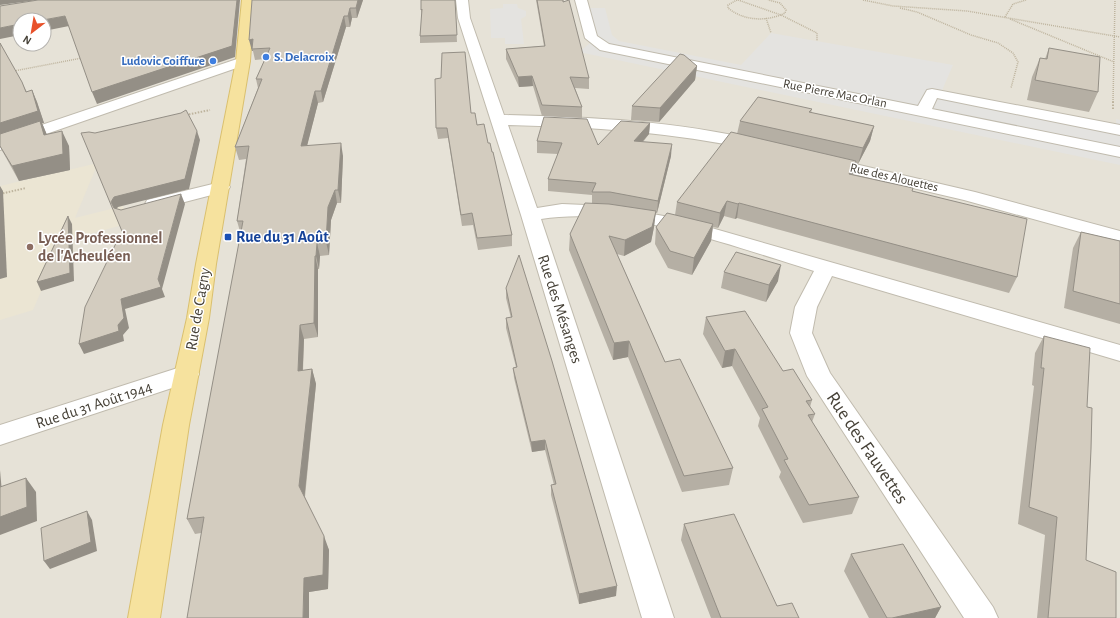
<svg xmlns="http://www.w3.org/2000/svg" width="1120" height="618" viewBox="0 0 1120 618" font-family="'Alegreya Sans',sans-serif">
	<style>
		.residential { fill: #e6e2d7; fill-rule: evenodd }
		.education { fill: #ebe5d3 }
		.parking { fill: #e4e3e0 }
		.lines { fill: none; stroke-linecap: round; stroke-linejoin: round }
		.minor-casing { stroke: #c0bbae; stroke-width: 2 }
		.major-casing { stroke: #dac06f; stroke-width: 2 }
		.path-far1 { stroke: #beb49e; stroke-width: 1.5; stroke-dasharray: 1 1; stroke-linecap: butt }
		.path { stroke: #beb49e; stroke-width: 2; stroke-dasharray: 1.5 1.5; stroke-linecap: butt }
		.minor { fill: #fff; fill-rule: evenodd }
		.major { fill: #f6e29e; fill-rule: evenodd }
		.wall { fill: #b5afa4 }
		.shaded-wall { fill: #948f86 }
		.building { fill: #d3ccbf; stroke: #948f86 }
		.shop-dot { fill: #3f7fe0; stroke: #fff; stroke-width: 1.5 }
		.transit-dot { fill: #1a4fb4; stroke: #fff; stroke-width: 1.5 }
		.education-dot { fill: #8d6e63; stroke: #fff; stroke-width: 1.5 }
		.labels { text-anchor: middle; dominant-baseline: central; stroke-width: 3; stroke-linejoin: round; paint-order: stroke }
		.far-shop-label { font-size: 13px; font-weight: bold; fill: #366cbe; stroke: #fff; text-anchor: start }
		.far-street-label { font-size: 13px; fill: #464137; stroke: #fff }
		.transit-label { font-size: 16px; font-weight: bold; fill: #164399; stroke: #fff; text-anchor: start }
		.education-label { font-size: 16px; font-weight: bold; fill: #785e54; stroke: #fff; text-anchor: start }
		.street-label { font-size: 16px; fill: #464137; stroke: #fff }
		.near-street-label { font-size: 19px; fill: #464137; stroke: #fff }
	</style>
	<rect width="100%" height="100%" fill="#f3f0e8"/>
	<!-- residential -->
	<path class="residential" d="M0,0H1120V618H0ZM20,20H44V44H20Z"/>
	<!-- education -->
	<polygon class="education" points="98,163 75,218 123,206 130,223 63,241 33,310 0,320 0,186"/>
	<!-- parking -->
	<g class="parking">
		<polygon points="503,4 517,4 518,8 526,11 526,16 521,19 524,44 505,44 505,38 491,38 490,9 503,8"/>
		<polygon points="584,8 605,8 612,35 619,41 741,65 771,33 953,65 940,95 1116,129 1116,119 1120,120 1120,165 579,52 594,40"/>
	</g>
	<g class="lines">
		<!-- minor casing -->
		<g class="minor-casing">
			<g id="minor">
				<path d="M456,0H468L470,18L504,115C590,117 676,121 760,141L762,145L760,149L754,150C673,132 591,127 508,125L537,208L562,204L609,206L680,219L1120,345V361L832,276L817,307L812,333L830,373L993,607L998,618H964L807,376L790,333L795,307L814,271C732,246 626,205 541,219L674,618H642L521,215L458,18Z"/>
				<polygon points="575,0 587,0 597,36 609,44 918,106 927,90 932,89 1120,125 1120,135 937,98 932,109 1120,147 1120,157 600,50 585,38"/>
				<polygon points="243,57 248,58 250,61 248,64 0,150 0,139"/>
				<polygon points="825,157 975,192 1120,231 1120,243 964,200 819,166 816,162 819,158"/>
				<polygon points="221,182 227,183 230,187 227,191 154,210 147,208 145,204 147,200"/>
				<polygon points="187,365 196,368 199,374 196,380 0,445 0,425"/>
			</g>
		</g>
		<!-- major casing -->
		<g class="major-casing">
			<polygon id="major" points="242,0 254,0 250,61 216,264 209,318 189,425 160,618 128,618 163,425 187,318 196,264 236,61"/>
		</g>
		<!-- path-far1 -->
		<g class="path-far1">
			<path d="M737,0L728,5V8C744,21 767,22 785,13L786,10L780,3L768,0"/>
			<polyline points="738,0 781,15 817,33 817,41"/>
			<polyline points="863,0 893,6 967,11 1120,37"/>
			<polyline points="900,8 917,12 971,35 998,43 1013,53 1018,62 1011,88"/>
			<polyline points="1005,17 1013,4 1026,0"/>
			<polyline points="766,18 771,33"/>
			<polyline points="1010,19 1114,62"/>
			<polyline points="14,71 82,58"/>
			<polyline points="1113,102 1115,0"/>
		</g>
		<!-- path -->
		<g class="path">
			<polyline points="1113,109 1113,101"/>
			<polyline points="186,115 210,110"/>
			<polyline points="0,194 26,188"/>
		</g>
		<!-- minor -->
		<use href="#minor" class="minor"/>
		<!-- major -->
		<use href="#major" class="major"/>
	</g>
	<!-- wall -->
	<g class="wall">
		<polygon points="252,0 363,0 357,18 352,18 350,27 346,27 323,102 318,103 307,145 343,156 341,203 337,203 331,220 329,255 320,256 319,269 318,269 318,337 304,339 303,371 312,369 316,384 305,497 329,550 328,589 309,592 201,533 195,534 187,519 241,235 237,221 246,159 239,160 235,147 258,88 256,79 265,59 255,60 253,51 252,51"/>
		<polygon points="455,0 457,42 420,43 420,36 422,16 421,10"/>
		<polygon points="536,0 563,0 589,78 589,89 575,88 582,107 582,118 542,116 533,86 519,87 506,59 506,49 544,46"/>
		<polygon points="0,43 27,92 32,90 37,102 44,123 42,123 47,135 69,146 70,170 19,181 0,147"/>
		<polygon points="1049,48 1098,92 1089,112 1027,100 1032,77 1040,58 1045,59"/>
		<polygon points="697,66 695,80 659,122 631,120 632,106"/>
		<polygon points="812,109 811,113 874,126 870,141 858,164 856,163 853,175 912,191 1017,277 1009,293 737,218 735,219 724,216 718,228 713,227 711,241 692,275 668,268 655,244 656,227 675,215 677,202 737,134 740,121"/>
		<polygon points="471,113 477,125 488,143 512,235 512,246 478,250 473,225 462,226 448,138 438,139 436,128"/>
		<polygon points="650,123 649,134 643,142 671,156 657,213 655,213 654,227 651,242 624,256 617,254 665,362 733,468 729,485 682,492 628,357 613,360 569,250 570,234 592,203 592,195 548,191 548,179 558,154 537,153 537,141 598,145"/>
		<polygon points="1081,232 1120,241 1120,324 1064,308 1073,248"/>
		<polygon points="724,272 778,281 766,302 721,288"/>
		<polygon points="506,288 616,596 579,604 551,495 551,485 554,485 545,450 532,452 514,378 513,368 516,367 506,328 506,318 511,318 506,298"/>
		<polygon points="706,317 783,371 812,400 810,407 815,414 812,422 859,497 852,514 803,523 779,477 781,472 758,426 760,418 732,366 722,368 703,334"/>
		<polygon points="1044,336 1087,407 1086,560 1116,618 1037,618 1045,535 1018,524 1034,386 1032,385 1035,353"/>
		<polygon points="684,524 777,606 799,618 711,618 681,540"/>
		<polygon points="851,554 941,607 935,618 869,618 844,571"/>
	</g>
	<!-- shaded-wall -->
	<g class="shaded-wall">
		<polygon points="0,0 38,0 0,5"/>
		<polygon points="237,0 240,0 235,57 97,104 92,92"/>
		<polygon points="358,0 363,0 357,18 356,8"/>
		<polygon points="350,8 352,18 350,27 348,16"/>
		<polygon points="65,16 69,26 44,31 44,20"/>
		<polygon points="344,16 346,27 323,102 321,91"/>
		<polygon points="20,24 20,35 0,39 0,28"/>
		<polygon points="253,39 252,49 253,51 252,51 249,40"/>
		<polygon points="697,66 695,80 659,122 660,108"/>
		<polygon points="532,76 533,86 519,87 518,77"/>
		<polygon points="32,90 37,102 44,123 42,123 47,135 0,137 0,123"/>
		<polygon points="315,91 318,103 304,158 301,146"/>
		<polygon points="650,123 649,134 633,152 634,141"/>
		<polygon points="874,126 870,141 858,164 863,148"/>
		<polygon points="62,131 69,146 70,170 19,181 12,166"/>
		<polygon points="197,131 200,140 189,189 118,207 115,211 111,202 114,197"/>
		<polygon points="341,143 343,156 341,203 338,190"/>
		<polygon points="672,144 671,156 657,213 658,201"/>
		<polygon points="856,161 852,175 849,174"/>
		<polygon points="0,186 3,191 7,277 0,279"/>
		<polygon points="335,190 337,203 331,220 329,255 326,242 328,207"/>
		<polygon points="181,194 185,204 162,289 165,297 125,309 129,328 123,335 124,341 84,354 79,344 118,325 121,299 158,279"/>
		<polygon points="727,201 724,216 718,228 720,213"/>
		<polygon points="739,203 737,218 735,219 738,204"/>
		<polygon points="656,211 654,227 651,242 624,256 625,240"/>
		<polygon points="68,216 72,224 74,281 41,291 37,282"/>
		<polygon points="713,224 711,241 692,275 694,258"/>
		<polygon points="317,243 320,256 319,269 316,256"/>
		<polygon points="315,256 318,269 318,337 314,323"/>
		<polygon points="781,265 778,281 766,302 769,285"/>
		<polygon points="300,325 304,339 302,386 298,371"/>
		<polygon points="629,341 628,357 613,360 614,343"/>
		<polygon points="735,349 732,366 722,368 725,351"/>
		<polygon points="312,369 316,384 304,501 299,486"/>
		<polygon points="545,440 545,450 532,452 531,442"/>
		<polygon points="0,470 3,504 0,500"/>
		<polygon points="26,478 36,492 37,521 0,535 0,517"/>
		<polygon points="87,511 92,520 97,551 50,569 44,561"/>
		<polygon points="324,536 329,550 328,589 309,592 309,618 303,618 304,578"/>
		<polygon points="617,586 616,596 579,604 579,594"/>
		<polygon points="941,607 935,618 892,618"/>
	</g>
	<!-- building -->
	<g class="building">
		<polygon points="38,0 237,0 232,46 92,92 65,16 43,20 20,20 20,24 0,28 0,6"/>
		<polygon points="252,0 358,0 356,8 350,8 348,16 344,16 321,91 315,91 301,146 341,143 338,190 335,190 328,207 326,242 317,243 316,256 315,256 314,323 300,325 298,371 312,369 299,486 324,536 323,575 304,578 303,618 187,618 204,517 187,519 243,221 237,221 249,146 235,147 262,79 256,79 270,48 252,49 253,39 249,40"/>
		<polygon points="421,0 455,0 457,35 420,36 422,9 421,10"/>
		<polygon points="537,0 563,0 563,2 569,0 589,78 570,77 582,107 542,105 532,76 518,77 506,49 545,46"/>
		<polygon points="0,43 22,82 26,92 32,90 38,111 0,123"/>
		<polygon points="1049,48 1100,57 1098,92 1035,80 1040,58 1047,59"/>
		<polygon points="465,52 471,113 475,113 477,125 484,124 488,143 490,143 492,152 493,152 512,235 477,238 472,213 461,215 447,128 436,128 435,79 441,78 442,53"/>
		<polygon points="680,54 684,55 697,66 660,108 632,106"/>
		<polygon points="758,97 812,109 809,112 874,126 863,148 740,121"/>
		<polygon points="186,110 197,131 185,179 114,197 111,202 114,208 121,210 181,194 158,279 161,287 121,299 124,318 118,325 119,331 79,344 85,307 119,237 124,236 81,133 89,132 95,133 181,113"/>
		<polygon points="544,117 587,119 598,145 621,121 650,123 634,141 672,144 658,201 610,192 592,192 596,183 548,179 562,143 537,141"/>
		<polygon points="40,121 44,135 62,131 63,154 12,166 0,146 0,134"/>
		<polygon points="731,132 856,161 849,174 913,188 912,191 1027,219 1017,277 739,203 738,204 727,201 720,213 677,202"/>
		<polygon points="585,203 609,204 656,211 652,227 625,240 609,236 665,362 680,359 733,468 684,476 629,341 614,343 570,234"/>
		<polygon points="667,213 713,224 694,258 670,251 656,227"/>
		<polygon points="68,216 70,273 37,282"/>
		<polygon points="1081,232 1120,241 1120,304 1073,291"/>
		<polygon points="736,252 781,265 769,285 724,272"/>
		<polygon points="519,255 552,361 617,586 579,594 551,485 556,484 545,440 531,442 513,368 517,367 506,318 512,317 506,288"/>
		<polygon points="745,311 783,371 793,369 812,400 806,401 815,414 808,415 859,497 809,505 784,460 788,459 762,409 768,407 735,349 725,351 706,317"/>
		<polygon points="1044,336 1090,348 1087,407 1092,408 1091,449 1086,560 1116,572 1116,618 1048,618 1057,517 1029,507 1044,368 1041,368"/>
		<polygon points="26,478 27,507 0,517 0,487"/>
		<polygon points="87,511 91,542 44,561 41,528"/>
		<polygon points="734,514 777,606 792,603 799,618 721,618 684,524"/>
		<polygon points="903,544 941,607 892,618 887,618 851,554"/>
	</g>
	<!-- markers -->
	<g class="shop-dot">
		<circle cx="266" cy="57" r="4"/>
		<circle cx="213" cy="61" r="4"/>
	</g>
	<rect class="transit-dot" x="224" y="233" width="8" height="8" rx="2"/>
	<circle class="education-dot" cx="30" cy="247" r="4"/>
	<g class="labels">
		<!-- far-shop labels -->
		<g class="far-shop-label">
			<text x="274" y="57">S. Delacroix</text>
			<text x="205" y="61" text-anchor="end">Ludovic Coiffure</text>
		</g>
		<!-- far-street labels -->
		<g class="far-street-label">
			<text transform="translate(835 94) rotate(11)">Rue Pierre Mac Orlan</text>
			<text transform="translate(894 178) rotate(13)">Rue des Alouettes</text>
		</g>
		<!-- transit labels -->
		<g class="transit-label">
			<text x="236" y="237">Rue du 31 Août</text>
		</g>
		<!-- education labels -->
		<g class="education-label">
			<text x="38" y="238">Lycée Professionnel<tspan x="38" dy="18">de l'Acheuléen</tspan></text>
		</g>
		<!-- street labels -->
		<g class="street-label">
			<text transform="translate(198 309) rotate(-80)">Rue de Cagny</text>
			<text transform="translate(560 309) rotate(72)">Rue des Mésanges</text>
			<text transform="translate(94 405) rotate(-18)">Rue du 31 Août 1944</text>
		</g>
		<!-- near-street labels -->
		<g class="near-street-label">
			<text transform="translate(867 448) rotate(56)">Rue des Fauvettes</text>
		</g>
	</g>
	<!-- north arrow -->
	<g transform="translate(32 32) rotate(211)"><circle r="19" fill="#ffffff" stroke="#b5b3af"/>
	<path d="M0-3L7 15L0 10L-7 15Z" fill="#e8512a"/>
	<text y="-6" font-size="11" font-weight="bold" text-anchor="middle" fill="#464137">N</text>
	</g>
</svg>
